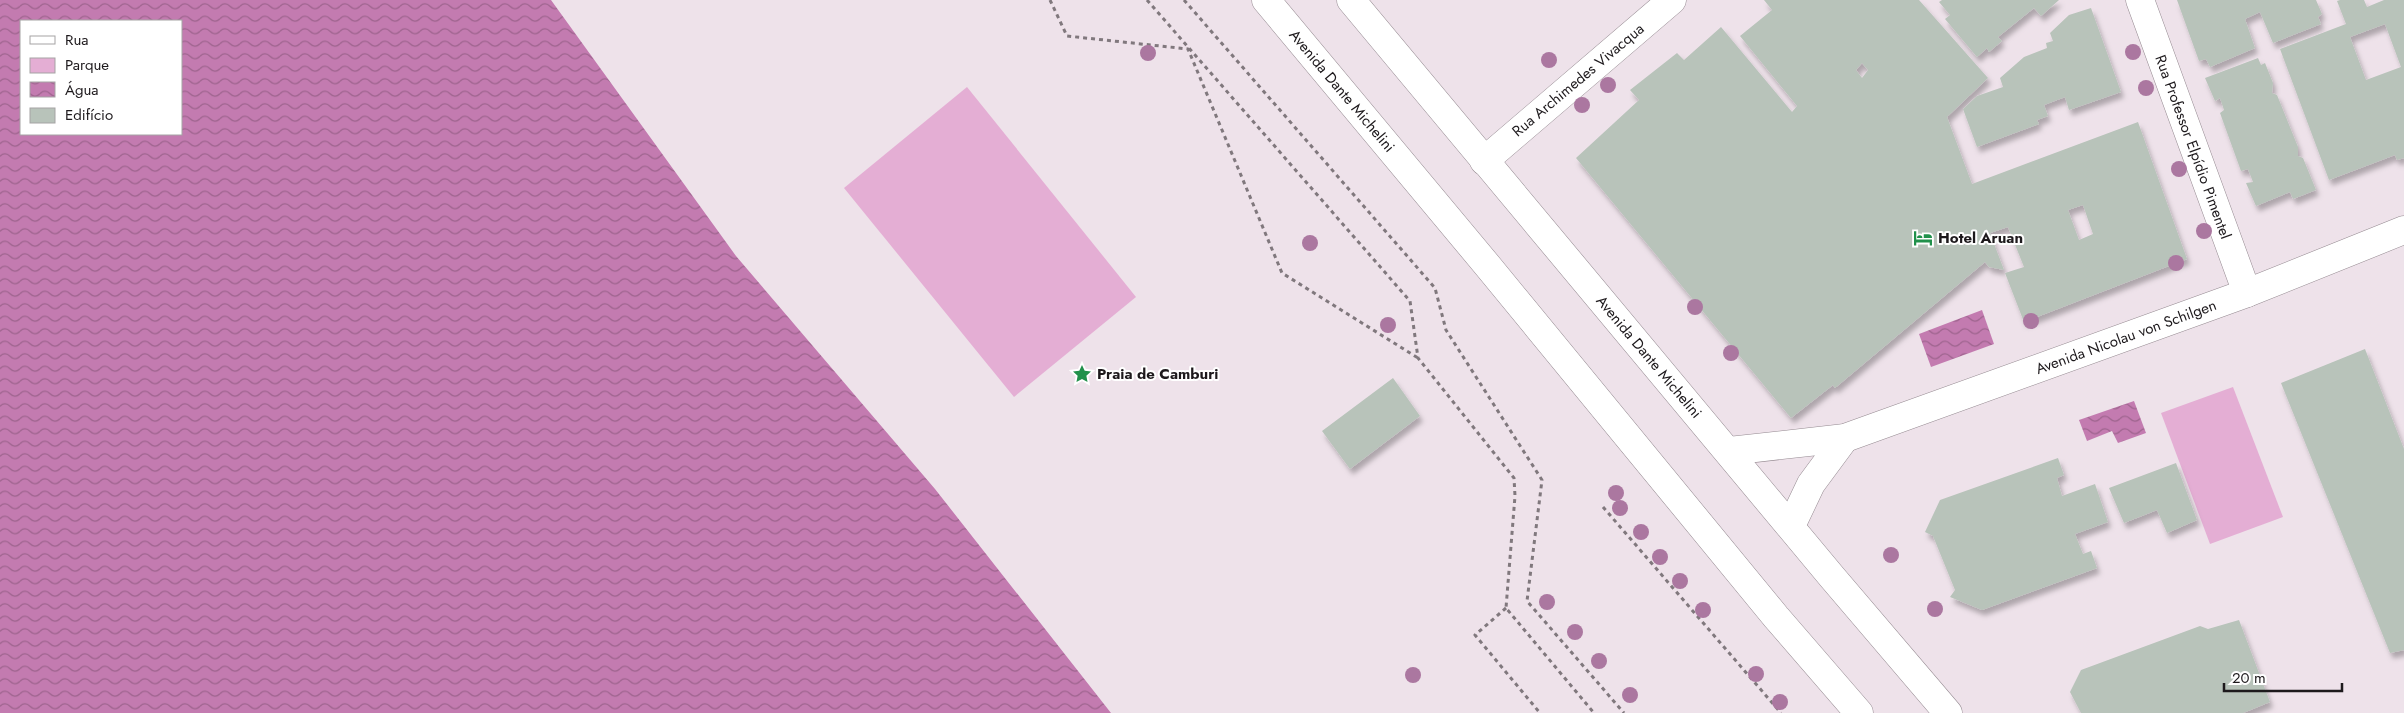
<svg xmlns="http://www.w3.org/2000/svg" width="2404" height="713" viewBox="0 0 2404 713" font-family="Jost,sans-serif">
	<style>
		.park { fill: #e4aed4 }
		.water { fill: url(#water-waves); fill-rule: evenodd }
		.building { fill: #b8c3ba; fill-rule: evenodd; filter: url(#shadow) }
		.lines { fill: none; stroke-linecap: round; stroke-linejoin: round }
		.street-casing { stroke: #958a91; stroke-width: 29 }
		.secondary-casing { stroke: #958a91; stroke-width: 29 }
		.path { stroke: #80787d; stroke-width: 3; stroke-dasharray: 4 4; stroke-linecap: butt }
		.street { stroke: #fff; stroke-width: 28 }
		.secondary { stroke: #fff; stroke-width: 28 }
		.tree { fill: #ab77a0 }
		.labels { text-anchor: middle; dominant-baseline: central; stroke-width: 4; stroke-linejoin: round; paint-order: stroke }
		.street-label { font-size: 15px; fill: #1d191c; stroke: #fff }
		.poi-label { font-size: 15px; font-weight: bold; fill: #1d191c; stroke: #fff; text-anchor: start }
	</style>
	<defs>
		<pattern id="water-waves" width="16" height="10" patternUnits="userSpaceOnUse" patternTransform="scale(1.25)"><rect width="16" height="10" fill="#c37bb0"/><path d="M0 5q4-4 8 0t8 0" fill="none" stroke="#9e648e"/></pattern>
		<filter id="shadow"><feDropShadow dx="3" dy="5.5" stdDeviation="2.5" flood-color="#0004"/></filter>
	</defs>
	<rect width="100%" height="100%" fill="#eee2ea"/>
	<!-- park -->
	<g class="park">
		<polygon points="967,87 1136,297 1014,397 844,188"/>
		<polygon points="2233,387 2283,517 2210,544 2161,413"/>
	</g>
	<!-- water -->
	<g class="water">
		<path d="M0,0H551L736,256L935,489L1111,713H0ZM21,21H181V134H21Z"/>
		<polygon points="1982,310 1994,344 1931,367 1919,334"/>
		<polygon points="2134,401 2146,433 2118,443 2112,431 2087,441 2079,420"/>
	</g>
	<!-- building -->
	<g class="building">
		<path d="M1764,0H1919L1988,78L1947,117L1972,184L2138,122L2187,259L2024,322L2005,273L2024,267L2008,227L1990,233L2004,270L1989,267L1985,262L1835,388L1833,385L1791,418L1576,158L1639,100L1630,90L1677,53L1684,60L1721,27L1792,112L1797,106L1740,36L1772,10ZM1862,63L1868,70L1862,78L1856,70ZM2083,205L2093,234L2079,240L2068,210Z"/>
		<polygon points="1942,0 2059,0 2041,16 2034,8 1998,37 2002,41 1989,52 1987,48 1977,57 1945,19 1950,15 1939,2"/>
		<polygon points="2177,0 2316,0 2322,14 2318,17 2321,24 2273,43 2260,12 2245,19 2255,48 2210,67 2206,59 2199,61"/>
		<path d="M2340,0H2364L2367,7L2384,0H2404V158L2397,160L2395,155L2329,180L2280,49L2346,24L2337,1ZM2385,24L2401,67L2366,80L2350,37Z"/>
		<polygon points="2091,8 2121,92 2069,110 2065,97 2044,105 2048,116 2037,120 2039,124 1977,147 1963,109 1977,96 2003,87 2000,78 2024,57 2047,48 2046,43 2053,41 2050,33 2069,15"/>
		<polygon points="2258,58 2261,65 2265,63 2273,83 2272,93 2277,95 2298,147 2298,156 2303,158 2316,190 2293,199 2290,192 2256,206 2246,183 2253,182 2248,169 2241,171 2220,113 2224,110 2220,98 2215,101 2205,78"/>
		<polygon points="2365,349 2404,449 2404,650 2390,653 2281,383"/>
		<polygon points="1393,378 1420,416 1350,469 1322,431"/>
		<polygon points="2058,458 2064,475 2057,478 2062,496 2095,484 2108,522 2075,534 2083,554 2091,551 2097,568 1982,610 1950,597 1955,590 1933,536 1925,532 1940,500"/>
		<polygon points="2176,463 2197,520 2167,533 2157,510 2124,523 2109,488"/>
		<polygon points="2239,620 2270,702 2243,713 2081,713 2070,692 2081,670 2200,626 2208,629"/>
	</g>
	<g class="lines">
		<!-- street casing -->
		<g class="street-casing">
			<g id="street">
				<polyline points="2140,0 2247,293"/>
				<polyline points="1484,161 1672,0"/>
				<polyline points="1729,451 1845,438 2247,293 2404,230"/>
				<polyline points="1791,526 1811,484 1845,438"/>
			</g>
		</g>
		<!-- secondary casing -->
		<g class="secondary-casing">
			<g id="secondary">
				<polyline points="1266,0 1487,265 1776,617 1859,713"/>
				<polyline points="1351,0 1832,577 1948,713"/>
			</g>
		</g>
		<!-- path -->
		<g class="path">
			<polyline points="1050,0 1067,36 1188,49 1282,273 1418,358"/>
			<polyline points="1147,0 1410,301 1418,358 1514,478 1515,496 1506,608 1594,713"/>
			<polyline points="1184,0 1435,288 1446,330 1542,480 1527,601 1624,713"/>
			<polyline points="1603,507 1781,713"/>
			<polyline points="1506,608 1475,635 1540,713"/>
		</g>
		<!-- street -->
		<use href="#street" class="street"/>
		<!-- secondary -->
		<use href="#secondary" class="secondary"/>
	</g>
	<!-- trees -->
	<g class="tree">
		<circle cx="2133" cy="52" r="8"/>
		<circle cx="1148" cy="53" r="8"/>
		<circle cx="1549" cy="60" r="8"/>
		<circle cx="1608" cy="85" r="8"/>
		<circle cx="2146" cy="88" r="8"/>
		<circle cx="1582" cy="105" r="8"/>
		<circle cx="2179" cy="169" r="8"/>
		<circle cx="2204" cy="231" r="8"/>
		<circle cx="1310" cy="243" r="8"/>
		<circle cx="2176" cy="263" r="8"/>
		<circle cx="1695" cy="307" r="8"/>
		<circle cx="2031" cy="321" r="8"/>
		<circle cx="1388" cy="325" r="8"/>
		<circle cx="1731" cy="353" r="8"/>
		<circle cx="1616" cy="493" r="8"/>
		<circle cx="1620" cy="508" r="8"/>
		<circle cx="1641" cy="532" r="8"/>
		<circle cx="1891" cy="555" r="8"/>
		<circle cx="1660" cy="557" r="8"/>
		<circle cx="1680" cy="581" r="8"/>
		<circle cx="1547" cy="602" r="8"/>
		<circle cx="1935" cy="609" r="8"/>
		<circle cx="1703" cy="610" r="8"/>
		<circle cx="1575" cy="632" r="8"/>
		<circle cx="1599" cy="661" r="8"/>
		<circle cx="1756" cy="674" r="8"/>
		<circle cx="1413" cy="675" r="8"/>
		<circle cx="1630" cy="695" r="8"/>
		<circle cx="1780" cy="702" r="8"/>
	</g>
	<!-- icons -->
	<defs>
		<g id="hotel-bare" transform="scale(1.5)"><path d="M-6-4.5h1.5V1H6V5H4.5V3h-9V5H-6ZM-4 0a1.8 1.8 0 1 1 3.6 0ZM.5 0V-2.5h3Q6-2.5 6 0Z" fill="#21914b" stroke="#fff" stroke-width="2.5" paint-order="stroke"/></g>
		<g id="sight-bare" transform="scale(1.5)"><path d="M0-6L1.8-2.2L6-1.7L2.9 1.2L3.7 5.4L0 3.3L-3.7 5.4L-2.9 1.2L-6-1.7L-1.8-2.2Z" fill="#21914b" stroke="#fff" stroke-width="2.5" paint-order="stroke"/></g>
	</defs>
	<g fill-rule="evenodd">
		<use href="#hotel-bare" x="1923" y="238"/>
		<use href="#sight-bare" x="1082" y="374"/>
	</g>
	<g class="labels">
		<!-- street labels -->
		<g class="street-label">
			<text transform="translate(1578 80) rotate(-40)">Rua Archimedes Vivacqua</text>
			<text transform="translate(1342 91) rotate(50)">Avenida Dante Michelini</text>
			<text transform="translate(2193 147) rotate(70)">Rua Professor Elpídio Pimentel</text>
			<text transform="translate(2126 337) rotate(-20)">Avenida Nicolau von Schilgen</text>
			<text transform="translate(1649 357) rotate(50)">Avenida Dante Michelini</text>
		</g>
		<!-- poi labels -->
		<g class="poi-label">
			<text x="1938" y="238">Hotel Aruan</text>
			<text x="1097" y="374">Praia de Camburi</text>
		</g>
	</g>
	<!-- legend -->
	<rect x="20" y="20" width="162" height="115" fill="#ffffff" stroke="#a5a3a4"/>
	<rect x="30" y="36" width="25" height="8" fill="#ffffff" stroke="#a5a3a4"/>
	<text x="65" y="45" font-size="15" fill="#1d191c">Rua</text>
	<rect x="30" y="58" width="25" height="15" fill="#e4aed4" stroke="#a5a3a4"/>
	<text x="65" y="70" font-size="15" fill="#1d191c">Parque</text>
	<rect x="30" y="82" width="25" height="15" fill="url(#water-waves)" stroke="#a5a3a4"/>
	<text x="65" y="95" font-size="15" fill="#1d191c">Água</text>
	<rect x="30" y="108" width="25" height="15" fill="#b8c3ba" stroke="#a5a3a4"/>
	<text x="65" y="120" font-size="15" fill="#1d191c">Edifício</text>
	<!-- scale -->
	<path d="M2224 683v8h118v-8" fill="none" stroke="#1d191c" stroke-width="2.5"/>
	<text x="2232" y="683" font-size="15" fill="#1d191c" stroke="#ffffff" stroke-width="4" paint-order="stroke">20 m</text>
</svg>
